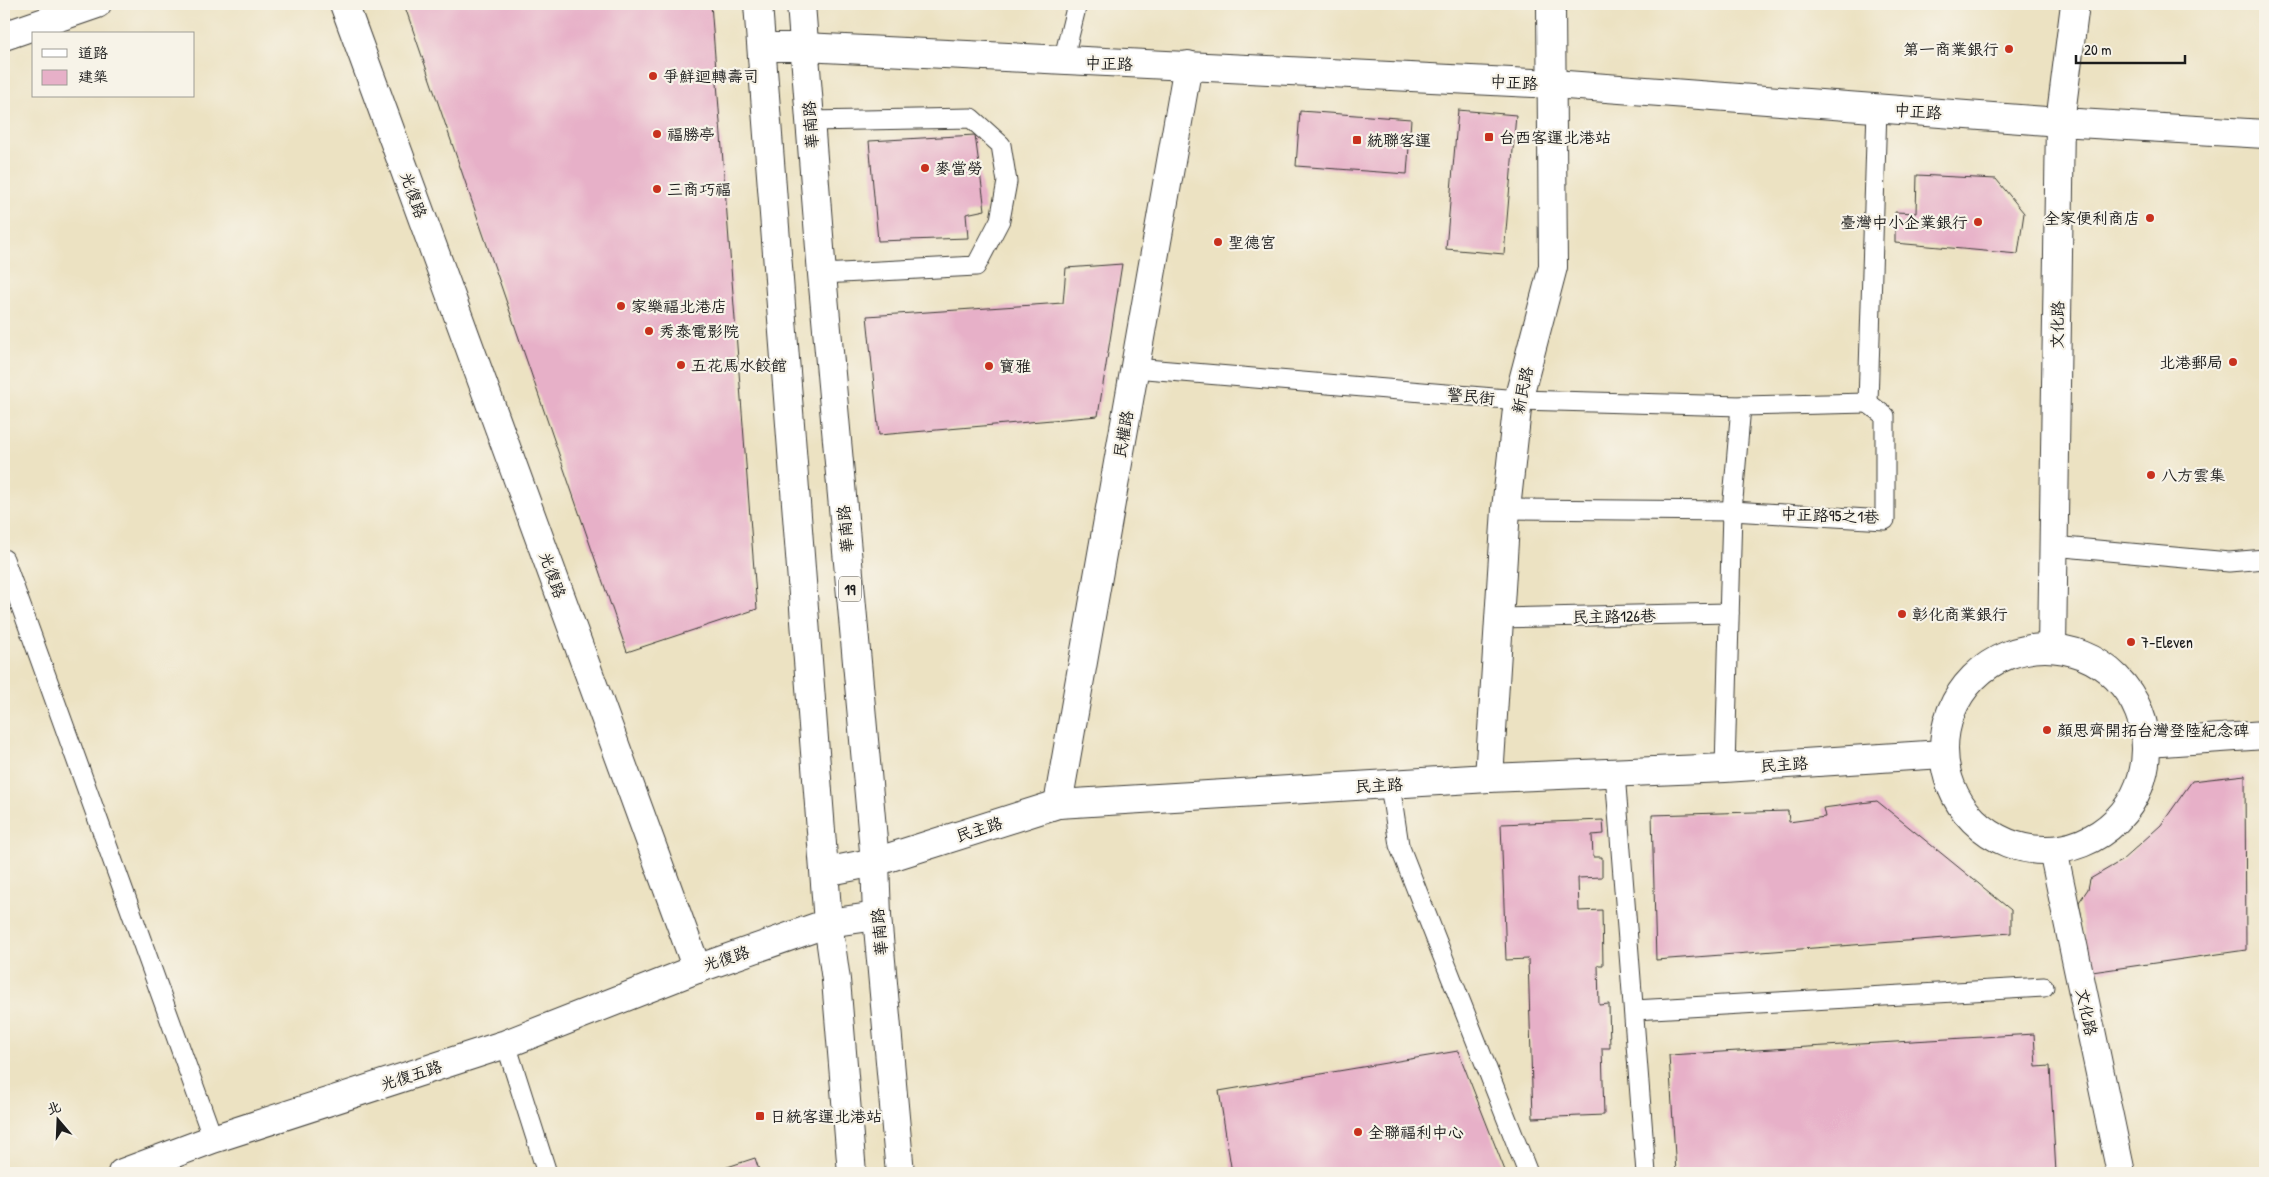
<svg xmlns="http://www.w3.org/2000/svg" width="2269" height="1177" viewBox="0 0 2269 1177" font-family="'Patrick Hand','LXGW WenKai TC',sans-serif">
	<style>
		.building { fill: #e7b0c8 }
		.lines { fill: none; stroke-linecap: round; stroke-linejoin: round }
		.lane-casing { stroke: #3b3a35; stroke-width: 21 }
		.street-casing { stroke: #3b3a35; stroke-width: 30 }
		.primary-casing { stroke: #3b3a35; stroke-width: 30 }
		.lane { stroke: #fff; stroke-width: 19 }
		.street { stroke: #fff; stroke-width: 28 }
		.primary { stroke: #fff; stroke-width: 28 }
		.poi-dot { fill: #c8321e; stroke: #f7f3e8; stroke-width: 2 }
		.labels { text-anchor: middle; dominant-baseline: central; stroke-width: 4.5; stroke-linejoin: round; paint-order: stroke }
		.shield { fill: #f7f3e8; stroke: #5e5c59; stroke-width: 1 }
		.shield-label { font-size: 15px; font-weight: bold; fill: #1c1c1c }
		.poi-label { font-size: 16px; fill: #1c1c1c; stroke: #f7f3e8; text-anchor: start }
		.street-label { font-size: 16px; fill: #1c1c1c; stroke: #f7f3e8 }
	</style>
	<rect width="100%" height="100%" fill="#f7f3e8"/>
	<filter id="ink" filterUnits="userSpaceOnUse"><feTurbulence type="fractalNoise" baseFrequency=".02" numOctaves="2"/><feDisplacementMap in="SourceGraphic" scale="10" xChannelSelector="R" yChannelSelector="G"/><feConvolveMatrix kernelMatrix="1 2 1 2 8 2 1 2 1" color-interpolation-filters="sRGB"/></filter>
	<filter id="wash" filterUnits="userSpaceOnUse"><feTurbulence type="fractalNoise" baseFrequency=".0096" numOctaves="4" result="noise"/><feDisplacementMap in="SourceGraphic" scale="20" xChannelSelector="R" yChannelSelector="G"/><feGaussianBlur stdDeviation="1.12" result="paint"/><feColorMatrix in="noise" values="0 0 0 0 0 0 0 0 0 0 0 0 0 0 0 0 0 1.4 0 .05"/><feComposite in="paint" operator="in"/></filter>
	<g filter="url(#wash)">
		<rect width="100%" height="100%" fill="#ece2c2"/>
		<g id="blocks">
			<!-- building -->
			<g class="building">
				<polygon points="404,4 711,4 757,609 627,652"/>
				<polygon points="1458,110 1516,115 1504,254 1446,249"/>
				<polygon points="1300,111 1411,119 1407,174 1296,166"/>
				<polygon points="975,135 985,210 966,214 968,238 878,241 869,141"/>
				<polygon points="1917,175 1996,179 2024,213 2018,254 1895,243 1895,212 1916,213"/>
				<polygon points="1122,264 1098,416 879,435 867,316 1063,303 1066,268"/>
				<polygon points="2245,775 2246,950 2092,972 2079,902 2088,889 2090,879 2121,861 2161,825 2192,781"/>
				<polygon points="1877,801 2011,910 2011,933 1656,960 1652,815 1788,811 1789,822 1825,817 1823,808"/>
				<polygon points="1603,820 1604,834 1592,835 1593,857 1602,857 1602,877 1578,878 1579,911 1602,910 1603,965 1598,965 1599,1005 1609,1004 1610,1048 1602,1048 1604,1115 1533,1118 1528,959 1506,960 1501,824"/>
				<polygon points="2034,1034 2036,1067 2050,1066 2056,1173 1676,1173 1669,1055"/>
				<polygon points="1458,1051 1506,1173 1232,1173 1219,1091"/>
				<polygon points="755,1158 760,1173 709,1173"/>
			</g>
		</g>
	</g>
	<g filter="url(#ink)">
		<use href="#blocks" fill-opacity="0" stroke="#3b3a35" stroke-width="1"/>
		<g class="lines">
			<!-- lane casing -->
			<g class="lane-casing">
				<g id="lane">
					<polyline points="1063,61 1077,4"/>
					<polyline points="809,121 971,118 1001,145 1007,182 1000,220 976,266 822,274"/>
					<polyline points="1134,368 1518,400 1741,406 1868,403"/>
					<polyline points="1868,403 1877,108"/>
					<polyline points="1506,509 1732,511 1885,520 1885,416 1868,403"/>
					<polyline points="2053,546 2229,562 2265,559"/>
					<polyline points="4,559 213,1139"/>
					<polyline points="1499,618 1729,613"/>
					<polyline points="1725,768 1732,511 1741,406"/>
					<polyline points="1615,773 1646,1173"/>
					<polyline points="1390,785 1399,845 1528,1173"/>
					<polyline points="1634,1010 2044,987"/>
					<polyline points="506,1044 547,1173"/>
				</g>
			</g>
			<!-- street casing -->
			<g class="street-casing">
				<g id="street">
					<polyline points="344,4 697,969 828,923 877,916"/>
					<polyline points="4,36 97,4"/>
					<polyline points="762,47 804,47 1553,84 2060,122 2265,134"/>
					<polyline points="2052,648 2060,122 2075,4"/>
					<circle cx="2045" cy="749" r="101"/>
					<polyline points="2147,743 2265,735"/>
					<polyline points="1489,778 1506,509 1518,400 1553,267 1551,4"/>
					<polyline points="1058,804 1188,65"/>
					<polyline points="2053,850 2121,1173"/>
					<polyline points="825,872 875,862 1058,804 1489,778 1725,768 1943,754"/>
					<polyline points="122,1173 213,1139 506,1044 697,969"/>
				</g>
			</g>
			<!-- primary casing -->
			<g class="primary-casing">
				<g id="primary">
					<polyline points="758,4 828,923 836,980 852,1173"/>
					<polyline points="801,4 822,274 875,862 877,916 900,1173"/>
				</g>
			</g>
			<!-- lane -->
			<use href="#lane" class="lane"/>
			<!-- street -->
			<use href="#street" class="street"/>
			<!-- primary -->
			<use href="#primary" class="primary"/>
		</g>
	</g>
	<!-- markers -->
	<g class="poi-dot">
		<circle cx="2009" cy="49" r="5"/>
		<circle cx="653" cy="76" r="5"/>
		<circle cx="657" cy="134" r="5"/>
		<rect x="1484" y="132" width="10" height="10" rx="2.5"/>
		<rect x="1352" y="135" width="10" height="10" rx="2.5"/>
		<circle cx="925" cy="168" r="5"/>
		<circle cx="657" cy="189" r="5"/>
		<circle cx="2150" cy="218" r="5"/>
		<circle cx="1978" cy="222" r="5"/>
		<circle cx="1218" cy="242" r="5"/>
		<circle cx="621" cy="306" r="5"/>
		<circle cx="649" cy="331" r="5"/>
		<circle cx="2233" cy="362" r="5"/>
		<circle cx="681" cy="365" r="5"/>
		<circle cx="989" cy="366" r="5"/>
		<circle cx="2151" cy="475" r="5"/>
		<circle cx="1902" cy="614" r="5"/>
		<circle cx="2131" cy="642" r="5"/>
		<circle cx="2047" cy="730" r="5"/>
		<rect x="755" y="1111" width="10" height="10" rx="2.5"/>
		<circle cx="1358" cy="1132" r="5"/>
	</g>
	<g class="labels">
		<!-- shield labels -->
		<rect class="shield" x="839" y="576.5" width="22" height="25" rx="4"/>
		<g class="shield-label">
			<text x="850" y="589">19</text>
		</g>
		<!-- poi labels -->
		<g class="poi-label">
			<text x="1999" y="49" text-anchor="end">第一商業銀行</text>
			<text x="663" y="76">爭鮮迴轉壽司</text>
			<text x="667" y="134">福勝亭</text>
			<text x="1499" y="137">台西客運北港站</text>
			<text x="1367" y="140">統聯客運</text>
			<text x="935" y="168">麥當勞</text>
			<text x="667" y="189">三商巧福</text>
			<text x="2140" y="218" text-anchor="end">全家便利商店</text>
			<text x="1968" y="222" text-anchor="end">臺灣中小企業銀行</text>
			<text x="1228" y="242">聖德宮</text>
			<text x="631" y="306">家樂福北港店</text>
			<text x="659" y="331">秀泰電影院</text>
			<text x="2223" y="362" text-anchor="end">北港郵局</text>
			<text x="691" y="365">五花馬水餃館</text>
			<text x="999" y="366">寶雅</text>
			<text x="2161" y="475">八方雲集</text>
			<text x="1912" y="614">彰化商業銀行</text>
			<text x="2141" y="642">7-Eleven</text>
			<text x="2057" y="730">顏思齊開拓台灣登陸紀念碑</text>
			<text x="770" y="1116">日統客運北港站</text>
			<text x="1368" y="1132">全聯福利中心</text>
		</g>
		<!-- street labels -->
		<g class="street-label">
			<text transform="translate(1109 63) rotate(2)">中正路</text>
			<text transform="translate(1514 82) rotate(3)">中正路</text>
			<text transform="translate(1918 111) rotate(4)">中正路</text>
			<text transform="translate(810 125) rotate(-94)">華南路</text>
			<text transform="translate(414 195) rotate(70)">光復路</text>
			<text transform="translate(2057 325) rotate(-89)">文化路</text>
			<text transform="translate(1522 390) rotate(-78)">新民路</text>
			<text transform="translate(1471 396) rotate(5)">警民街</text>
			<text transform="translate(1123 434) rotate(-80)">民權路</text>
			<text transform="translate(1830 515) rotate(2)">中正路95之1巷</text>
			<text transform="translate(845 529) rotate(-95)">華南路</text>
			<text transform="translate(553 575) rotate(70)">光復路</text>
			<text transform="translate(1614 616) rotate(-1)">民主路126巷</text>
			<text transform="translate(1784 764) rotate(-4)">民主路</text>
			<text transform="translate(1379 785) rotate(-3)">民主路</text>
			<text transform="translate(979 829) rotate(-18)">民主路</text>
			<text transform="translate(879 932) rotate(-95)">華南路</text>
			<text transform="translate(726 958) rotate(-18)">光復路</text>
			<text transform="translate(2087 1012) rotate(78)">文化路</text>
			<text transform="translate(411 1075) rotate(-18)">光復五路</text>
		</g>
	</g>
	<!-- margin -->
	<rect width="2269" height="1177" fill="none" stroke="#f7f3e8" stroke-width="20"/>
	<!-- legend -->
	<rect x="32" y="32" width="162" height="65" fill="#f7f3e8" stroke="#9f9d96"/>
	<rect x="42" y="49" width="25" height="8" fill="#ffffff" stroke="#9f9d96"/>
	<text x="78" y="58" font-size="15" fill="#1c1c1c">道路</text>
	<rect x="42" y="70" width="25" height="15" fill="#e7b0c8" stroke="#9f9d96"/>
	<text x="78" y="82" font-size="15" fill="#1c1c1c">建築</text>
	<!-- north arrow -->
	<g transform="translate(58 1120) rotate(341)" stroke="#f7f3e8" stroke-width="4" paint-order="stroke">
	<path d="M0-4L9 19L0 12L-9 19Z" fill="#1c1c1c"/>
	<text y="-8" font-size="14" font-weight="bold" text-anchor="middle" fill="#1c1c1c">北</text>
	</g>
	<!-- scale -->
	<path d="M2076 55v8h109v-8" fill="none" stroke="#1c1c1c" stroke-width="2.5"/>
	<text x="2084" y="55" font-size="15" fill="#1c1c1c" stroke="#f7f3e8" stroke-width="4" paint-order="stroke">20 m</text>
</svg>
